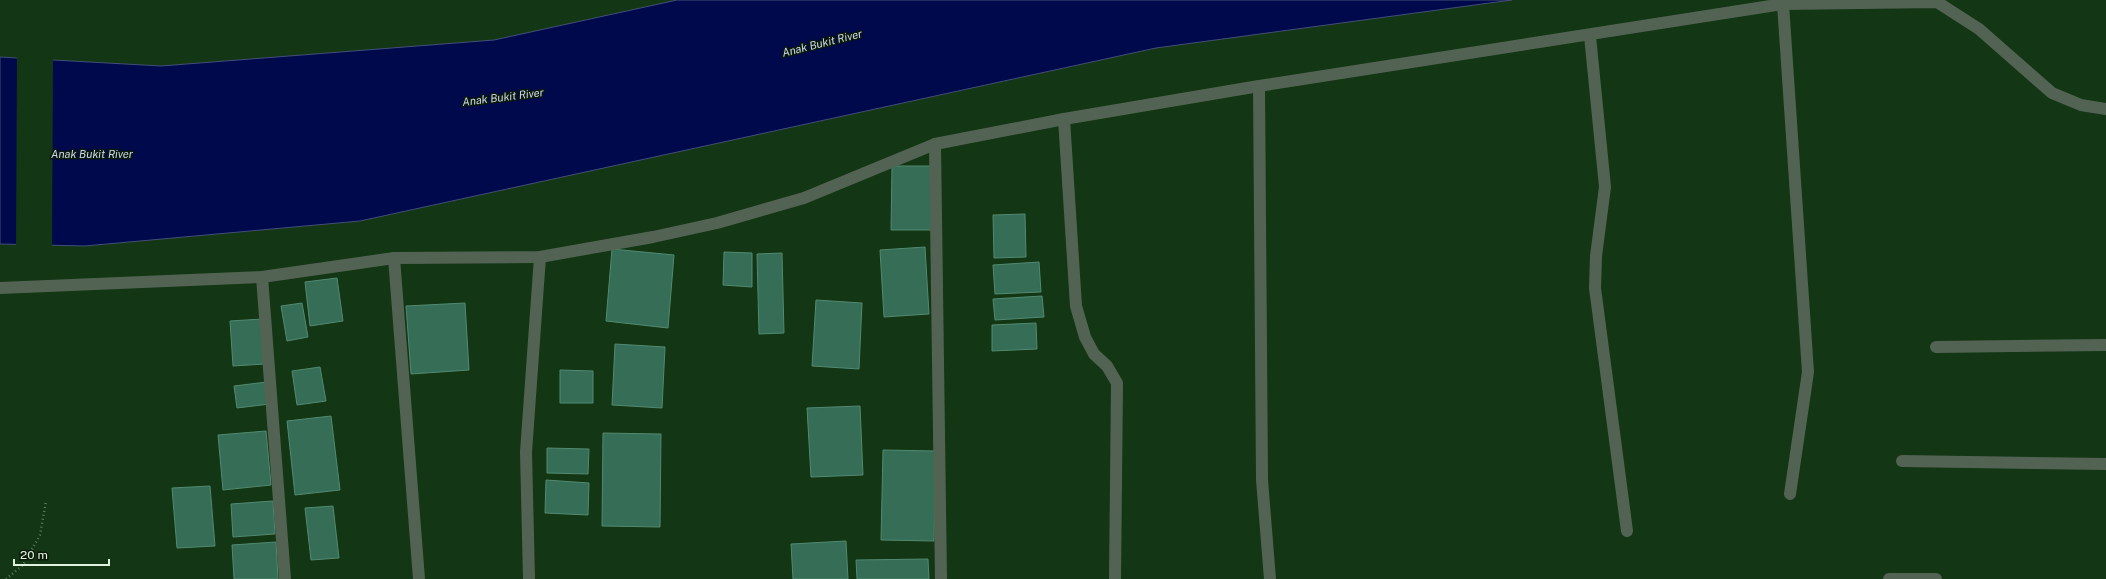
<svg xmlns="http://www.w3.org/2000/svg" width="2106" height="579" viewBox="0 0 2106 579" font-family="'Public Sans',sans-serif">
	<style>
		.water { fill: #00094b; stroke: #434f77 }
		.pier { fill: #133614 }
		.building { fill: #366d56; stroke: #528a71 }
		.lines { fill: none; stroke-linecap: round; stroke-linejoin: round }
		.path { stroke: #5f7d60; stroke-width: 2.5; stroke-dasharray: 1 3; stroke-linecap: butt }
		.minor { stroke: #536353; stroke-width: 12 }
		.labels { text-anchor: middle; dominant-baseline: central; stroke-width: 3; stroke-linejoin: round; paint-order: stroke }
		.water-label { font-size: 11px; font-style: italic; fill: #ced8ec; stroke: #0b1a0b }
	</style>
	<rect width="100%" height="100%" fill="#133614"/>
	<!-- water -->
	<polygon class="water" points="677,0 1512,0 1156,48 360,221 85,246 0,244 0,57 161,66 494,40"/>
	<!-- pier -->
	<polygon class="pier" points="17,56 53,58 52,247 16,246"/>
	<!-- building -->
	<g class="building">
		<polygon points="892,166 932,166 932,230 891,230"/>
		<polygon points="1025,214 1026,257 994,258 993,215"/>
		<polygon points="925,247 929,314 884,317 880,250"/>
		<polygon points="612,249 674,255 668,328 606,321"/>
		<polygon points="724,252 752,253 752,287 723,285"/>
		<polygon points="782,253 784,333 759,334 757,254"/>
		<polygon points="1039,262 1041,292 995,294 993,265"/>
		<polygon points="337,278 343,321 310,326 305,282"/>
		<polygon points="1042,296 1044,317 995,320 993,299"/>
		<polygon points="816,300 862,303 859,369 812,366"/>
		<polygon points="302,303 308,337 287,341 281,306"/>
		<polygon points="465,303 469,370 411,374 406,306"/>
		<polygon points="262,319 265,364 233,366 230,321"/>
		<polygon points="1036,323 1037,349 992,351 992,325"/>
		<polygon points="615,344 665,347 662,408 612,405"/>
		<polygon points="320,367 326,401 297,405 292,371"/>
		<polygon points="560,370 593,371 593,403 560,403"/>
		<polygon points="267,382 270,404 237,408 234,386"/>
		<polygon points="860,406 863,475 811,477 807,408"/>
		<polygon points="331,416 340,490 295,495 287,421"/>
		<polygon points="266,431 271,485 223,490 218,435"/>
		<polygon points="603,433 661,434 660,527 602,526"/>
		<polygon points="547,448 589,449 588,474 547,473"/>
		<polygon points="883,450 936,451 934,541 881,540"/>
		<polygon points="546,480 589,483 588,515 545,513"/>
		<polygon points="210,486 215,546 177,548 172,488"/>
		<polygon points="273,501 275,534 233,537 231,504"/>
		<polygon points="333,506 339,558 311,560 305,508"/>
		<polygon points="846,541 848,579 793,579 791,544"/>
		<polygon points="276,542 278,579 234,579 232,545"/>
		<polygon points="928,559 929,579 857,579 856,560"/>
	</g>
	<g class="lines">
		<!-- path -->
		<polyline class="path" points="6,579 23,565 40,535 46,501"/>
		<!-- minor -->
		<g class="minor">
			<polyline points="1783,4 1808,372 1790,494"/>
			<polyline points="1590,36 1605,187 1596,256 1595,288 1627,531"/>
			<polyline points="1259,86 1262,480 1270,579"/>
			<polyline points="1064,119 1076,306 1085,337 1094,354 1107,366 1117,383 1115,579"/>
			<polyline points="935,144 941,579"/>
			<polyline points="394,258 419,579"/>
			<polyline points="262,277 285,579"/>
			<polyline points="0,288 262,277 394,258 540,257 653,237 717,223 804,198 935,144 1064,119 1259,86 1783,4 1937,2 1979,29 2052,93 2081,105 2106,109"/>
			<polyline points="1936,347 2106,345"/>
			<polyline points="1902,461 2106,464"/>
			<polyline points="529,579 526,452 540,257"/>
			<polyline points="1889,579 1936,579"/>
		</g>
	</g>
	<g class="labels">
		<!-- water labels -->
		<g class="water-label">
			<text transform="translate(822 43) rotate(-14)">Anak Bukit River</text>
			<text transform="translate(503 97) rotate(-7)">Anak Bukit River</text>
			<text x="92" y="154">Anak Bukit River</text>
		</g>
	</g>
	<!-- scale -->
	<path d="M14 559v6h95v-6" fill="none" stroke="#def2dd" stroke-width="2"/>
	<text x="20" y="559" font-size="12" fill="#def2dd" stroke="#0b1a0b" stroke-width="3" paint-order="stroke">20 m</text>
</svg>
